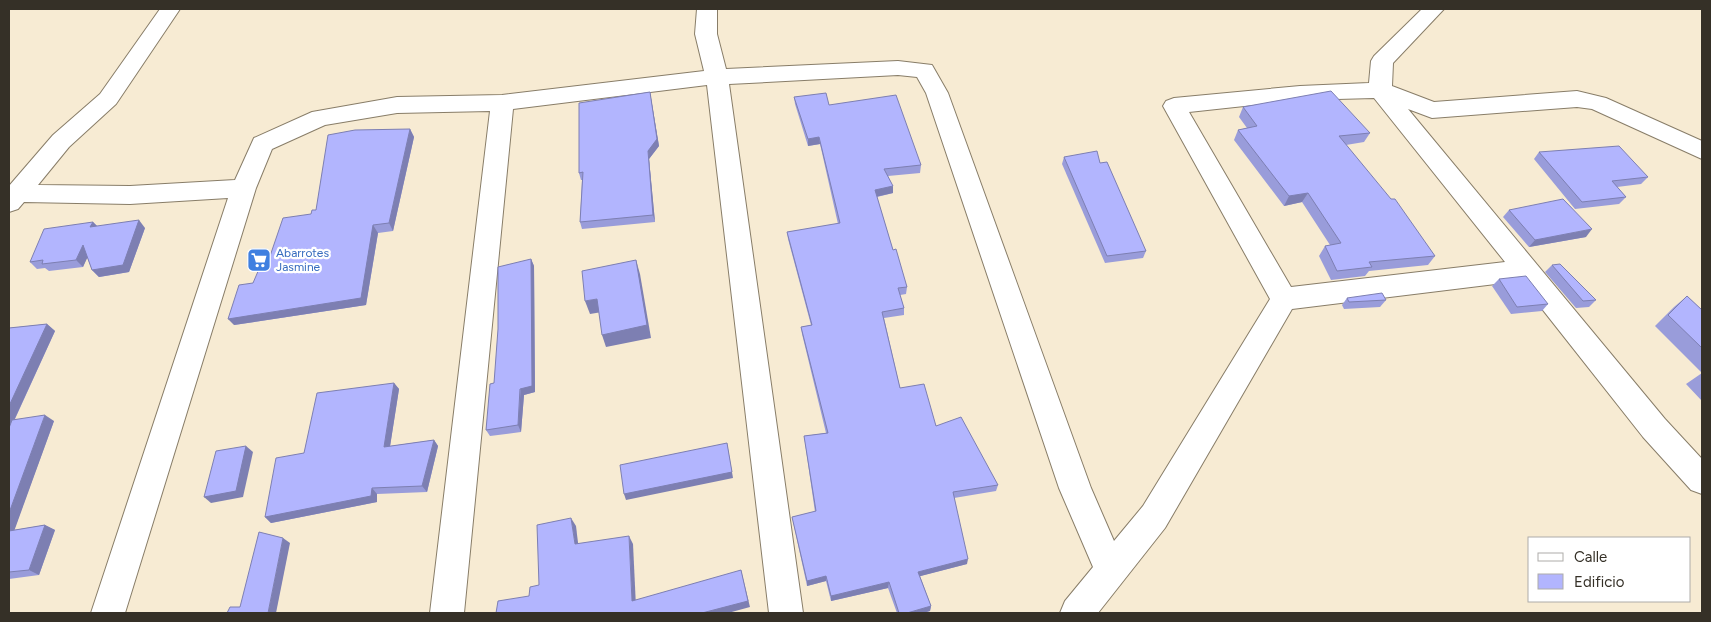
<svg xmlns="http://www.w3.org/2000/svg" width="1711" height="622" viewBox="0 0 1711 622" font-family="Figtree,sans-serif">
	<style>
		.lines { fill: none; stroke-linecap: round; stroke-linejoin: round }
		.minor-casing { stroke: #887d68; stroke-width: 2 }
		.minor { fill: #fff; fill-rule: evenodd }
		.wall { fill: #999cda }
		.shaded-wall { fill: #7d7fb2 }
		.building { fill: #b2b5fe; stroke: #7d7fb2 }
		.labels { text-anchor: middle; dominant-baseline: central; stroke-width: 4.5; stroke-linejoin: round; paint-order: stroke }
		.shop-label { font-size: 12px; fill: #366cbe; stroke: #fff; text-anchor: start }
	</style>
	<rect width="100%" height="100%" fill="#f7ebd3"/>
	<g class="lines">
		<!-- minor casing -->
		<g class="minor-casing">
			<path id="minor" d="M160,9H180L116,104L69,147L38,185L130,186L235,180L254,138L312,112L397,97L502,95L704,71L695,34L697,9H717V34L726,69L898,61L932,65L948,93L1091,488L1114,541L1143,506L1270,299L1163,106L1166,101L1174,98L1300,86L1369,83L1371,61L1374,56L1422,9H1444L1393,63L1392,86L1434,102L1577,91L1606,98L1702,141V159L1592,109L1577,107L1432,118L1408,109L1665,419L1702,459V494L1691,490L1643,437L1520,281L1292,309L1165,528L1098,613H1060L1065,601L1093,567L1059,488L926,93L917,77L898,75L729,84L803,613H769L707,85L513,109L464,613H430L490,111L397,113L325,125L272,149L256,188L125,613H91L228,198L130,204L24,202L18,209L9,212V186L53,135L100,94ZM1374,98L1505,262L1291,287L1189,112L1300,100Z"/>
		</g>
		<!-- minor -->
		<use href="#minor" class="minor"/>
	</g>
	<!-- wall -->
	<g class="wall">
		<polygon points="650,92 659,146 649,159 655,222 582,229 580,222 582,180 581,180 579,173"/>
		<polygon points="794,97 829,105 921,165 920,173 888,176 893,193 877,197 893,250 907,287 906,294 900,295 904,308 904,315 884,318 900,388 936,426 998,485 996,491 954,498 967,564 920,576 931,606 930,611 923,613 897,613 888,588 831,601 826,581 807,586 792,517 815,512 804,436 826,433 802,334 801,327 811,325 788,239 787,232 838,224 820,144 808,146 795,104"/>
		<polygon points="1243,107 1370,133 1364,142 1346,145 1435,256 1428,265 1369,271 1365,276 1331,280 1319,256 1325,246 1330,245 1302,202 1284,206 1234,140 1238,130 1247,128 1239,117"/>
		<polygon points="410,129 414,137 393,231 378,233 366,305 234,325 253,283 268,262 316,210"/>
		<polygon points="1539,152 1648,177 1641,184 1617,187 1626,197 1619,204 1575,209 1534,159"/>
		<polygon points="1064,157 1100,163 1146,251 1143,258 1105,263 1062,164"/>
		<polygon points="1509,210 1586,237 1529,247 1503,217"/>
		<polygon points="93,222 97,226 145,228 129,272 99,277 92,270 87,257 83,267 49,271 45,268 37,269 30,262"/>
		<polygon points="531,259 534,266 535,392 524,395 521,432 490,436 486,430 494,383"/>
		<polygon points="1552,265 1596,300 1589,307 1576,308 1545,272"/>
		<polygon points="1499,279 1548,304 1542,311 1511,314 1492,286"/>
		<polygon points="1687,296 1702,310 1702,401 1686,384 1702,373 1655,326 1674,307"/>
		<polygon points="1347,298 1386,300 1380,307 1344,309 1342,305"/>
		<polygon points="47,324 55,331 15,419 54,421 14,530 45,525 55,530 39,575 9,579 9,328"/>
		<polygon points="394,383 399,389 390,446 434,440 438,446 427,492 377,494 377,502 271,523 265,517 304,453"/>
	</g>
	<!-- shaded-wall -->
	<g class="shaded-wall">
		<polygon points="650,92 659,146 649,159 655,222 653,215 648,151"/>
		<polygon points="410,129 414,137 393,231 389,223"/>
		<polygon points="819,137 820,144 808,146 808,139"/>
		<polygon points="893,186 893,193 875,197 875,190"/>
		<polygon points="1308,193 1302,202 1284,206 1289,196"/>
		<polygon points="139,220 145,228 129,272 99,277 92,270"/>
		<polygon points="93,222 100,229 90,227"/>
		<polygon points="373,225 378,233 366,305 234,325 228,319"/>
		<polygon points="1592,229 1586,237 1529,247 1535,240"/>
		<polygon points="83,245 90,252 83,267 76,260"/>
		<polygon points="531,259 534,266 535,392 524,395 521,432 518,425"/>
		<polygon points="636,260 640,274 651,338 606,347 602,335"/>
		<polygon points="597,299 602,312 590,314 585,301"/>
		<polygon points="47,324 55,331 11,427 9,426 9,406"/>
		<polygon points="394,383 399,389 389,453 384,447"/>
		<polygon points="45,415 54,421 12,537 9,536 9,513"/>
		<polygon points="434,440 438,446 427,492 422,486"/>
		<polygon points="727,443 733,478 626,500 624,494"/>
		<polygon points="246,446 253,452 243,497 211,503 204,497"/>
		<polygon points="372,488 377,494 377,502 271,523 265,517"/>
		<polygon points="571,518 576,526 579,551 575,544"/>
		<polygon points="45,525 55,530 39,575 29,570"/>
		<polygon points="629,536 633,544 636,607 632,601"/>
		<polygon points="283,538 290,543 276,613 268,613"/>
		<polygon points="968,559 967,564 917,577 918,572"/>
		<polygon points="741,570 750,607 728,613 702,613"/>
		<polygon points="826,576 826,581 807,586 807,581"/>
		<polygon points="889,582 888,588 831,601 831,596"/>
		<polygon points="931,606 930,611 923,613 907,613"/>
	</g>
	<!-- building -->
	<g class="building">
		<polygon points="1331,91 1370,133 1339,136 1391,199 1395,199 1435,256 1369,262 1372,267 1337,271 1325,246 1341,243 1308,193 1289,196 1238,130 1257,126 1243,107"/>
		<polygon points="650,92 657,139 648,151 653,215 580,222 583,172 579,173 579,103"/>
		<polygon points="826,93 829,105 896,95 921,165 884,169 893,186 875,190 893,250 896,249 907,287 898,288 904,308 882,312 900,388 924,384 936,426 961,417 998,485 953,492 968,559 918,572 931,606 907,613 899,613 889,582 831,596 826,576 807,581 792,517 816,511 804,436 828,433 801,327 812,325 787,232 840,223 819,137 808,139 794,97"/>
		<polygon points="410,129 389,223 373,225 361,298 228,319 239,285 253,283 262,262 268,262 283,218 311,214 312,210 316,210 328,135 355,130"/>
		<polygon points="1619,146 1648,177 1612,181 1626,197 1582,202 1539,152"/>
		<polygon points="1097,151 1100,163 1107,162 1146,251 1107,256 1064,157"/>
		<polygon points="1563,199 1592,229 1535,240 1509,210"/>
		<polygon points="139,220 123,265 92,270 83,245 76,260 42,264 43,260 30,262 44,229 93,222 90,227"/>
		<polygon points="531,259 532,386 520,389 518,425 486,430 490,384 494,383 498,329 498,267"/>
		<polygon points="636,260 647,325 602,335 597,299 585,301 582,271"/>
		<polygon points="1560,264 1596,300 1583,301 1552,265"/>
		<polygon points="1526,276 1548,304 1517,307 1499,279"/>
		<polygon points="1382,293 1386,300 1349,302 1347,298"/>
		<polygon points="1687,296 1702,310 1702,348 1668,315"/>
		<polygon points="47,324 9,406 9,328"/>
		<polygon points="394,383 384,447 434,440 422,486 372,488 371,496 265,517 276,458 304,453 317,393"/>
		<polygon points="45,415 9,513 9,428 12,420"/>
		<polygon points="727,443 732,472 624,494 620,465"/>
		<polygon points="246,446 236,491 204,497 216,451"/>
		<polygon points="571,518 575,544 629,536 632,601 741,570 748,601 702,613 496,613 498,601 529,596 530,587 539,585 537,525"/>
		<polygon points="45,525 29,570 9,572 9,531"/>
		<polygon points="259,532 283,538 268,613 227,613 230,607 240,607"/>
	</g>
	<!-- icons -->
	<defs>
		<g id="supermarket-square" transform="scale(1.25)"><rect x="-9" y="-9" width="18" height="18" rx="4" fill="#3f7fe0" stroke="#fff"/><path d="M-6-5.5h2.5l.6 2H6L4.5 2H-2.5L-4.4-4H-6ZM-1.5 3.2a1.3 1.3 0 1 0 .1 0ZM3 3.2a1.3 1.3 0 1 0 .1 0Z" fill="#fff"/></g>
	</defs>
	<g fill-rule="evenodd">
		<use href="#supermarket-square" x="259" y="260"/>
	</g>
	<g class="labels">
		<!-- shop labels -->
		<g class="shop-label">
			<text x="276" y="253">Abarrotes<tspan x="276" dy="14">Jasmine</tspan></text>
		</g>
	</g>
	<!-- border -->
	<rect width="1711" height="622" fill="none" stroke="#353027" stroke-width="20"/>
	<!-- legend -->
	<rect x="1528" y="537" width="162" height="65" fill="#ffffff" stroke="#aeaca9"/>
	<rect x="1538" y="553" width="25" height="8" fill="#ffffff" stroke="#aeaca9"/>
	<text x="1574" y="562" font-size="15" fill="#353027">Calle</text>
	<rect x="1538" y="574" width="25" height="15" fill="#b2b5fe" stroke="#aeaca9"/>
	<text x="1574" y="587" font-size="15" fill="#353027">Edificio</text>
</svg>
